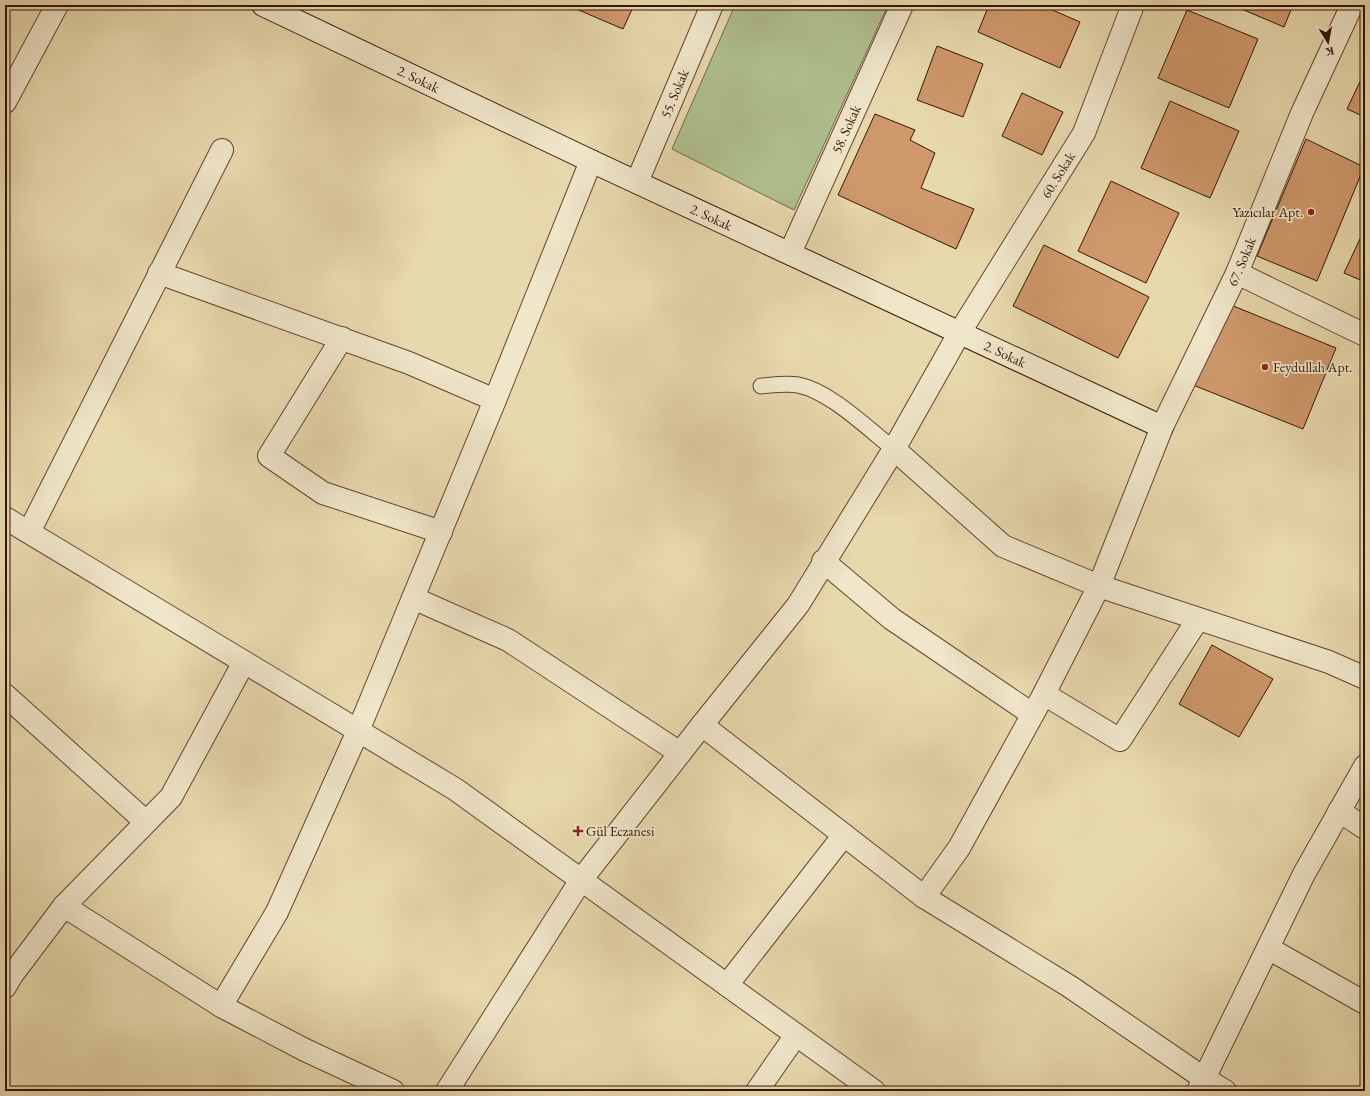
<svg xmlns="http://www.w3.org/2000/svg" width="1370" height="1096" viewBox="0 0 1370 1096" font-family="'EB Garamond',serif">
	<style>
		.green { fill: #b0c08f; stroke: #726a4a }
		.building { fill: #cf996b; stroke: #351405 }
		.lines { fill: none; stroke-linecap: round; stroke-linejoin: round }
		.lane-casing { stroke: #62452f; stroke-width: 17 }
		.street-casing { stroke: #62452f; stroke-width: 24 }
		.secondary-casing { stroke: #351405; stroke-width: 24 }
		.lane { stroke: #f0e6ca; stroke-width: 15 }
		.street { stroke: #f0e6ca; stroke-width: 22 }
		.secondary { stroke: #f0e6ca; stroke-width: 22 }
		.poi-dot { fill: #8f2418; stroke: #f0e6ca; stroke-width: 1.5 }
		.labels { text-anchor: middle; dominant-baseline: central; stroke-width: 3.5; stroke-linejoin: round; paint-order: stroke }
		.street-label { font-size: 14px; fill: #351405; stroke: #f0e6ca }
		.poi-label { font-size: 14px; fill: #351405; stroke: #f0e6ca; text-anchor: start }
	</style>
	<rect width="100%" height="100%" fill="#e8d9ad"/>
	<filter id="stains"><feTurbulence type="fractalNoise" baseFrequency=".005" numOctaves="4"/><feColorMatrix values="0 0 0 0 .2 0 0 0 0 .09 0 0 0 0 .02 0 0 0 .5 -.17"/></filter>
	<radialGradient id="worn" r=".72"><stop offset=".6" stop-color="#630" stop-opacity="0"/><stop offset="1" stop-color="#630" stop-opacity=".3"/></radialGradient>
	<!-- green -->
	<polygon class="green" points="735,5 888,5 794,210 672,149"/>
	<!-- building -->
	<g class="building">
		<polygon points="567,5 634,5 623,29"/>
		<polygon points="989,5 1041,5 1080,22 1060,68 978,32"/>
		<polygon points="1232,5 1293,5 1284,27"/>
		<polygon points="1187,10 1258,39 1229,108 1158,78"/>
		<polygon points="937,46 983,64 963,117 917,100"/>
		<polygon points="1365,71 1365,117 1347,109"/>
		<polygon points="1022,93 1063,112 1042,155 1002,136"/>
		<polygon points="1170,101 1239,131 1210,198 1141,168"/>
		<polygon points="875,114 915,130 910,140 935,153 921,188 974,209 956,249 838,195"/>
		<polygon points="1306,139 1364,167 1317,281 1257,256"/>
		<polygon points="1111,181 1179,213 1146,283 1078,251"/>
		<polygon points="1365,228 1365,282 1344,273"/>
		<polygon points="1044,245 1149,297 1118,358 1013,306"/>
		<polygon points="1231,305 1336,348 1303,429 1193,385"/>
		<polygon points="1212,645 1273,679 1239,737 1179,704"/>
	</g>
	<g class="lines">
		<!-- lane casing -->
		<g class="lane-casing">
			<path id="lane" d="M761,386C773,385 786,383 798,385C830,391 868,429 894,449"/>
		</g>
		<!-- street casing -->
		<g class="street-casing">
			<g id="street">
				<polyline points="5,102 57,5"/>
				<path id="s1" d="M637,182L712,5"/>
				<path id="s2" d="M790,253L902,5"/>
				<polyline points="159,273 409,363 495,400"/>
				<polyline points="1237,273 1365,335"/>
				<polyline points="342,338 269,456 323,493 441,532"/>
				<polyline points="894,449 1003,546 1099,586 1329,662 1365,678"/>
				<polyline points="5,518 455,789 874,1091"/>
				<polyline points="29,532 222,150"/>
				<polyline points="823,561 892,619 1032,714"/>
				<polyline points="413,598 508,640 680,753"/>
				<polyline points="1044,694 1120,740 1198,619"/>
				<polyline points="5,695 146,822"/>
				<polyline points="702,725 924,897 1069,986 1205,1079 1225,1091"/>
				<polyline points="1339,811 1365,828"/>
				<path id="s3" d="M924,897L959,848L1044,694L1099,586L1162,427L1237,273L1302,113L1352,5"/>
				<polyline points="64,906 221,1006 305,1050 393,1091"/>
				<polyline points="1268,948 1365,1003"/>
				<polyline points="727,985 844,835"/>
				<polyline points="5,987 12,975 64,906 171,797 244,662"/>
				<polyline points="221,1006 277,912 358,731 495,400 591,161"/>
				<path id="s4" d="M447,1091L581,880L702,725L798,605L894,449L960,332L1084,133L1133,5"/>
				<polyline points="757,1091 796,1035"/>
				<polyline points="1198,1091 1304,874 1365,766"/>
			</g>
		</g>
		<!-- secondary casing -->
		<g class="secondary-casing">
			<g id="secondary">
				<path id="s5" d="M263,5L591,161L1162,427"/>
			</g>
		</g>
		<!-- lane -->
		<use href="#lane" class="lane"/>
		<!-- street -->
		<use href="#street" class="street"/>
		<!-- secondary -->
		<use href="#secondary" class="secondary"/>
	</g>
	<!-- markers -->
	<g class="poi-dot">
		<circle cx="1311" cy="212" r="4"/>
		<circle cx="1265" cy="367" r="4"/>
		<path d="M576 825h4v4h4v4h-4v4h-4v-4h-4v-4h4z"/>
	</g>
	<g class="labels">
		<!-- street labels -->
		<g class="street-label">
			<text stroke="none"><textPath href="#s5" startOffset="172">2. Sokak</textPath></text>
			<text stroke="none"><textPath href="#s1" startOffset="96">55. Sokak</textPath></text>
			<text stroke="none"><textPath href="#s2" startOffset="136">58. Sokak</textPath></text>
			<text stroke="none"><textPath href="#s4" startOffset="1103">60. Sokak</textPath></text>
			<text stroke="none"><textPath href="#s5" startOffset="496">2. Sokak</textPath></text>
			<text stroke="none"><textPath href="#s3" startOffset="712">67. Sokak</textPath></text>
			<text stroke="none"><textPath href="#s5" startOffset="820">2. Sokak</textPath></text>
		</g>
		<!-- poi labels -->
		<g class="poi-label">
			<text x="1303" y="212" text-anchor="end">Yazıcılar Apt.</text>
			<text x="1273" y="367">Feydullah Apt.</text>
			<text x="586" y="831">Gül Eczanesi</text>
		</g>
	</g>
	<!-- margin -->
	<rect width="1370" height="1096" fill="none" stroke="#e8d9ad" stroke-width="20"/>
	<rect x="6" y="6" width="1358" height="1084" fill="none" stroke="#351405" stroke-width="2"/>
	<rect x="10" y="10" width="1350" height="1076" fill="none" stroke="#351405"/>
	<!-- north arrow -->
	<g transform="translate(1328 42) rotate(169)" stroke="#f0e6ca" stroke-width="3" paint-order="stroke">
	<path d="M0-3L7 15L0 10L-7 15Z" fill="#351405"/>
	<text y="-6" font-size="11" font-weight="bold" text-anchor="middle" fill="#351405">K</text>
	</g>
	<rect width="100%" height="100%" filter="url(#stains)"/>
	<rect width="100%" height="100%" fill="url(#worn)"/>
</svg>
